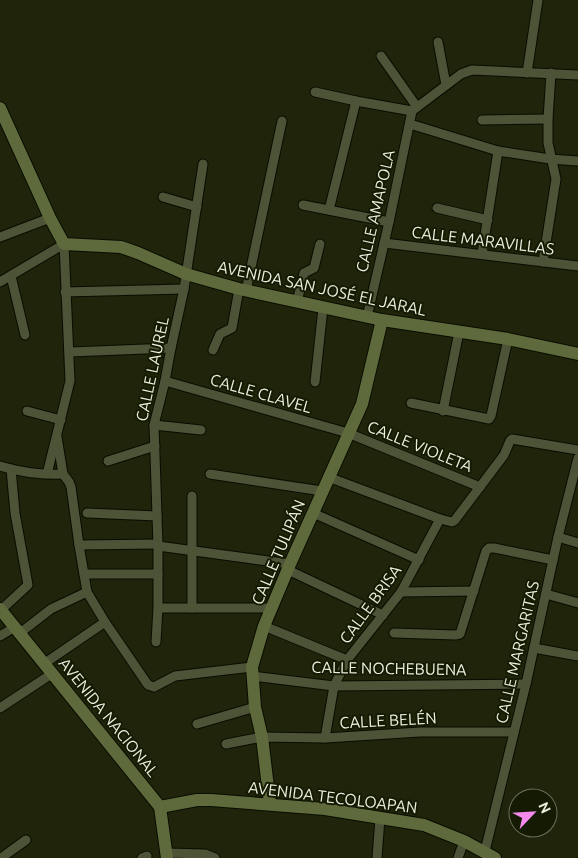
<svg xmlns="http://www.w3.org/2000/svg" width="578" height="858" viewBox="0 0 578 858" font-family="Ubuntu,sans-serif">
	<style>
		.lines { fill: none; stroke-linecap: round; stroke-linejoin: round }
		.street-casing { stroke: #090d00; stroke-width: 11 }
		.secondary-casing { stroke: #090d00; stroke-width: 14 }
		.street { stroke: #4c5337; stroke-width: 9 }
		.secondary { stroke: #5e693c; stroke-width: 12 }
		.labels { text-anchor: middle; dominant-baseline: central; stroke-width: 4; stroke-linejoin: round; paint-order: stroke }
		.street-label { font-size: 16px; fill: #eaefdf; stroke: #151b02 }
	</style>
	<rect width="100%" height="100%" fill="#1f240a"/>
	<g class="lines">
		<!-- street casing -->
		<g class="street-casing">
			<g id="street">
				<polyline points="438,42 446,85"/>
				<polyline points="381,56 417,107"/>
				<polyline points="527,73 538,0"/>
				<polyline points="315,92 356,101 412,111 461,74 472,70 578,75"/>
				<polyline points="482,120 548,119"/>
				<polyline points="410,124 498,151 550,159 578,161"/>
				<polyline points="163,197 197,207"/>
				<polyline points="303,205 389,222"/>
				<polyline points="437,208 488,220"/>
				<polyline points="329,210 356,101"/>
				<polyline points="0,237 50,218"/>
				<polyline points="384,243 578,266"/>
				<polyline points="482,254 498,151"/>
				<polyline points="543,262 556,179 548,143 548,119 551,73"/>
				<polyline points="11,276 25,335"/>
				<polyline points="0,282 64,244 70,381 47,474"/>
				<polyline points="246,291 282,121"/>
				<polyline points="65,292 184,289"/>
				<polyline points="297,302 304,273 314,268 320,244"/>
				<polyline points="367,317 389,222 412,111"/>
				<polyline points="213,350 220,334 232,328 239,289"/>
				<polyline points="70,352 171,348"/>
				<polyline points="165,381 348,433 480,487"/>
				<polyline points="315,382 323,308"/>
				<polyline points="411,403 489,419 491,416 508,339"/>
				<polyline points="27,411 61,420"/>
				<polyline points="443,411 459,332"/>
				<polyline points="154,425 201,430"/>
				<polyline points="57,437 63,474 69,482 71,487 79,545 87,592 105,622 148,685 154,687 175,676 252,667"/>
				<polyline points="108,461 155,446"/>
				<path d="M0,466C20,472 42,475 63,474"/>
				<polyline points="210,474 322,491"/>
				<polyline points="328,477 440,519 452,522 455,520 504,455 510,441 512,439 578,450"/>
				<polyline points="87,513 157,516"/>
				<polyline points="313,513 419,560"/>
				<polyline points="558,537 578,543"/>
				<polyline points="79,545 158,544"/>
				<polyline points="158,546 290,564"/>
				<polyline points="288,570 383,615"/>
				<polyline points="84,574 158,574"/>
				<polyline points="401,592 474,591"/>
				<polyline points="546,594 578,603"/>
				<polyline points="158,608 271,608"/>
				<polyline points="192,608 192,496"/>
				<polyline points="1,610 28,585 15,513 11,469"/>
				<polyline points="264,626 347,660"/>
				<polyline points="20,633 51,609 87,592"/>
				<polyline points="394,633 455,635 460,634 486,551 489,548 494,548 553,560"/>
				<polyline points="0,636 15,627"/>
				<polyline points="156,642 158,608 158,546 154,425 165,381 171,348 184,289 203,164"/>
				<polyline points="534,648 578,656"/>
				<polyline points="45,663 105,622"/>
				<polyline points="252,676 334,686 526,684"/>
				<polyline points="0,708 53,673"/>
				<polyline points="197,724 255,707"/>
				<polyline points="325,738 334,686 347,660 401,592 440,519"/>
				<polyline points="226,744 262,737 325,738 420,732 514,732"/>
				<polyline points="485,851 526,684 558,537 578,458"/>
				<polyline points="167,853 205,854 215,858"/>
				<polyline points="1,858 26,840"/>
				<polyline points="142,858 147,856"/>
				<polyline points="377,858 380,818"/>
				<polyline points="458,858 464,841"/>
			</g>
		</g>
		<!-- secondary casing -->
		<g class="secondary-casing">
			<g id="secondary">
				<polyline points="0,108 50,218 64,244 121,247 138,253 186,274 239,289 382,320 508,339 578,354"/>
				<polyline points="0,609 160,807 167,858"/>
				<polyline points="270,804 262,737 255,707 252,667 264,626 290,564 362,404 382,320"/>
				<polyline points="160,807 197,800 211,800 325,809 424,825 464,841 495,858"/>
			</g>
		</g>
		<!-- street -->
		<use href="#street" class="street"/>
		<!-- secondary -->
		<use href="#secondary" class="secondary"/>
	</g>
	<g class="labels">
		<!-- street labels -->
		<g class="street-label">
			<text transform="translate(375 211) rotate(-77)">CALLE AMAPOLA</text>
			<text transform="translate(483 240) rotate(7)">CALLE MARAVILLAS</text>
			<text transform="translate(322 288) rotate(12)">AVENIDA SAN JOSÉ EL JARAL</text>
			<text transform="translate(152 369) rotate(-78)">CALLE LAUREL</text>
			<text transform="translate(261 393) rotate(16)">CALLE CLAVEL</text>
			<text transform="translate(420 446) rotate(22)">CALLE VIOLETA</text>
			<text transform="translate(278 552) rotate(-67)">CALLE TULIPÁN</text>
			<text transform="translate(370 604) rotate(-54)">CALLE BRISA</text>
			<text transform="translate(517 652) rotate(-77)">CALLE MARGARITAS</text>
			<text transform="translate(389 668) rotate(1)">CALLE NOCHEBUENA</text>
			<text transform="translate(109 717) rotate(51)">AVENIDA NACIONAL</text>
			<text transform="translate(388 720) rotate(-3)">CALLE BELÉN</text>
			<text transform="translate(333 797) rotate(7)">AVENIDA TECOLOAPAN</text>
		</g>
	</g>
	<!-- north arrow -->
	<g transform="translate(533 813) rotate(65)"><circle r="24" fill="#151b02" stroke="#6a705a"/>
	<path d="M0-4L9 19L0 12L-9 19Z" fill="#f689ee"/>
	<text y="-8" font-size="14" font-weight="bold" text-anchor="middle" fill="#eaefdf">N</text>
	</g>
</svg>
